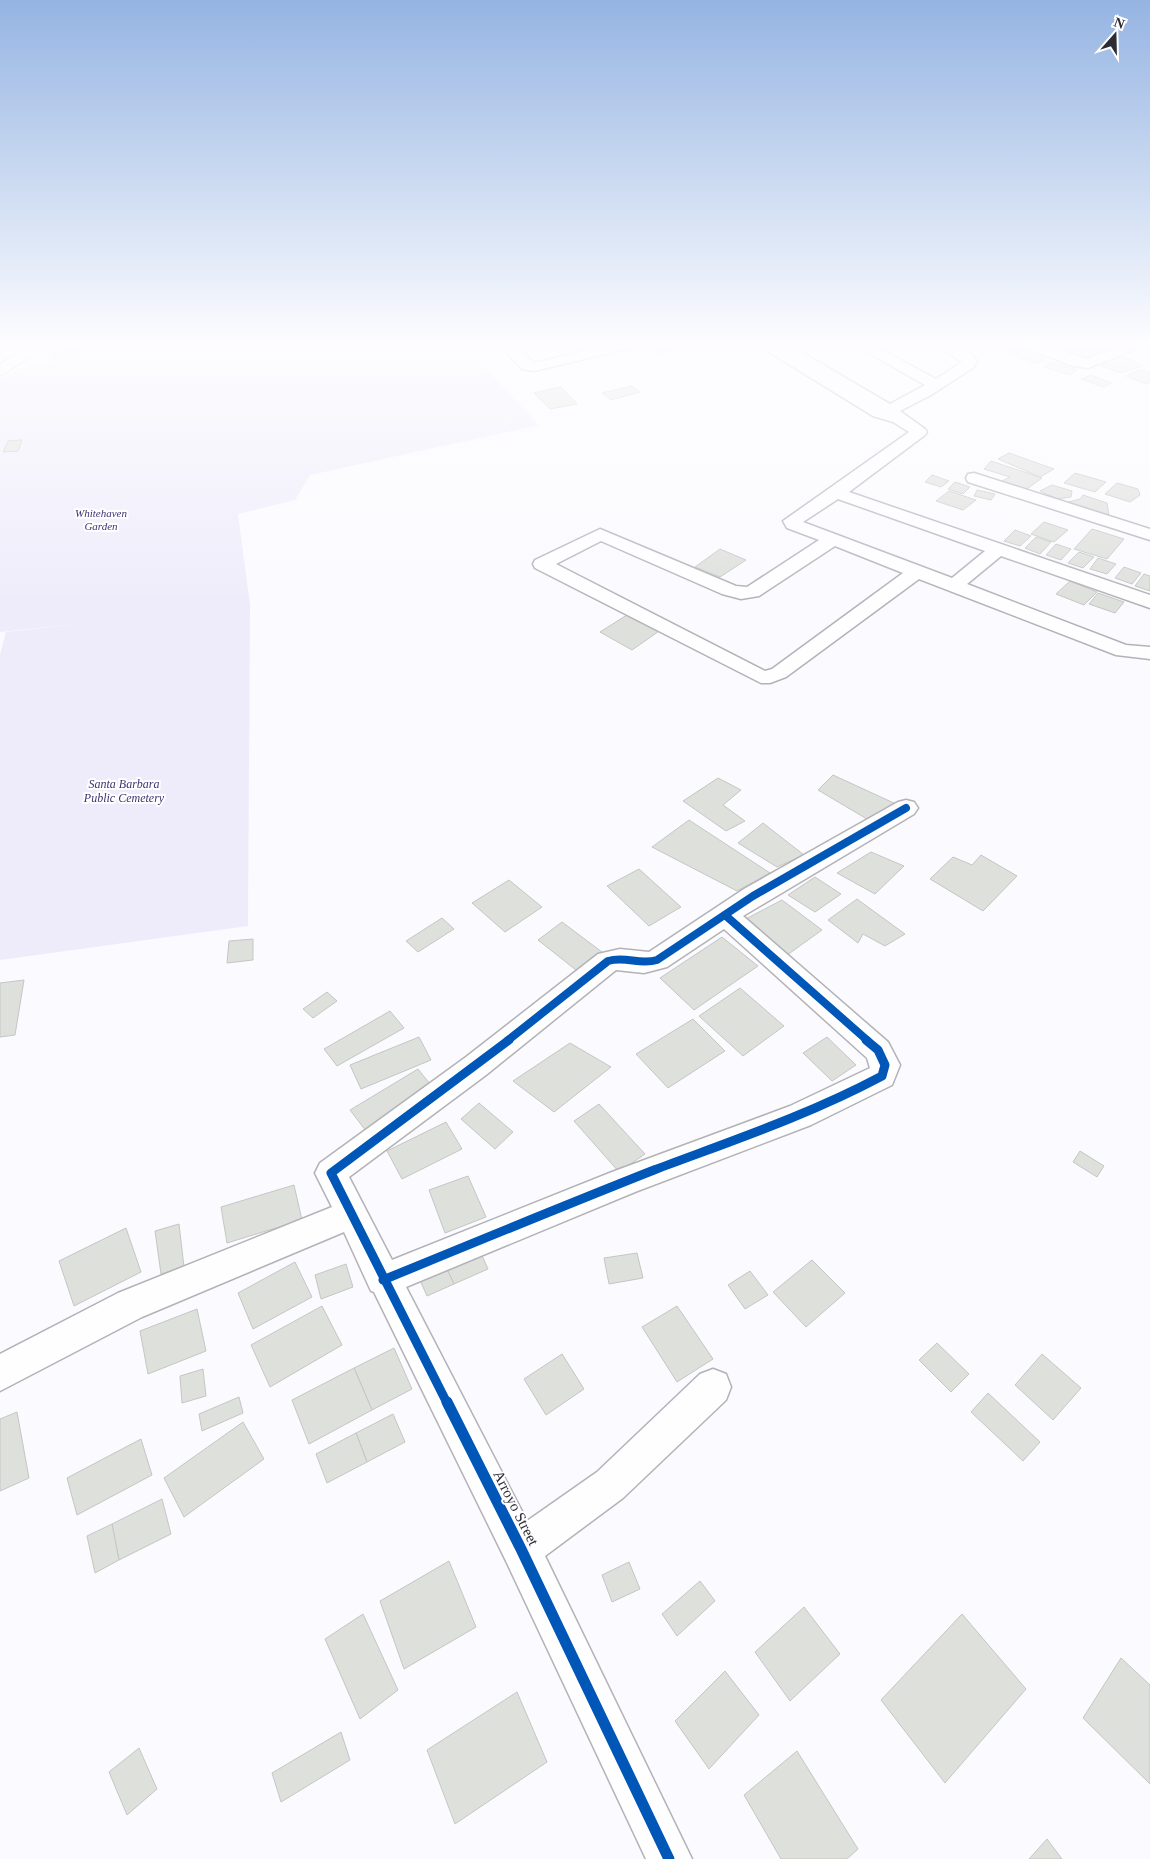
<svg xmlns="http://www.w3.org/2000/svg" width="1150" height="1859" viewBox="0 0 1150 1859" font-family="'Times New Roman',serif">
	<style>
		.green { fill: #eeecfa }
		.building { fill: #dee0dc; stroke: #c5c6c4 }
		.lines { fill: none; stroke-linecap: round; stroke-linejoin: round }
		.street-casing { stroke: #b3b2b9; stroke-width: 3 }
		.primary-casing { stroke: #b3b2b9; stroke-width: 2 }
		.street { fill: #fefeff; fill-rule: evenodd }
		.primary { fill: #fefeff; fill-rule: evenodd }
		.cycleway-far2-casing { stroke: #fff; stroke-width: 11 }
		.cycleway-far1-casing { stroke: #fff; stroke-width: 12 }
		.cycleway-casing { stroke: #fff; stroke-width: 14 }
		.cycleway-far2 { stroke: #0057b8; stroke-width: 8 }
		.cycleway-far1 { stroke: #0057b8; stroke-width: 9 }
		.cycleway { stroke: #0057b8; stroke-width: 11 }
		.labels { text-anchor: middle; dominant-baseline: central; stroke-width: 4; stroke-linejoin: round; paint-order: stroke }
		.far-park-label { font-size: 11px; font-style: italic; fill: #3f3271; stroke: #fff }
		.park-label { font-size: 12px; font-style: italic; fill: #3f3271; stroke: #fff }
		.near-street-label { font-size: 15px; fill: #2c2c36; stroke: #fff }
	</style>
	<rect width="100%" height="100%" fill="#fbfafe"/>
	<!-- green -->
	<polygon class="green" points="123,344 245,344 246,346 259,344 462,344 539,425 310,475 295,500 238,514 250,605 248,926 0,960 0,655 6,632 77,624 0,632 0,380 11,372"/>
	<!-- building -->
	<g class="building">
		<polygon points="660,344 668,344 676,349 657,354 646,348"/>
		<polygon points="993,344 1012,344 1046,360 1033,364"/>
		<polygon points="1063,344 1079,344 1105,355 1092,360 1078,358 1052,348"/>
		<polygon points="81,348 85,353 54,360 50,354"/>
		<polygon points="1120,355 1143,366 1121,373 1101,366"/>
		<polygon points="1051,362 1077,370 1070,375 1044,367"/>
		<polygon points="1142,369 1150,372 1150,382 1146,384 1126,376"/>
		<polygon points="1091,375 1112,383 1103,387 1081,379"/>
		<polygon points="631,386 640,392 611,400 602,393"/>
		<polygon points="561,387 577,404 550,409 534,393"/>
		<polygon points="22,440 18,451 3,452 8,441"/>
		<polygon points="1009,453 1054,469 1040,477 998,459"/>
		<polygon points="991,461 1042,478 1024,491 996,484 1010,477 984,469"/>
		<polygon points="1075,473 1106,482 1095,492 1064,483"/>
		<polygon points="932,475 949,481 941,487 925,482"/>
		<polygon points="955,482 970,487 963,494 948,489"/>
		<polygon points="1117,483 1138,489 1140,495 1130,502 1105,494"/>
		<polygon points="1052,485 1072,491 1071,497 1058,499 1040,491"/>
		<polygon points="977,490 995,494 991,500 974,496"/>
		<polygon points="949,491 976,500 963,510 936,501"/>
		<polygon points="1083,495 1107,503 1109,516 1065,503 1080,499"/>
		<polygon points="1044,522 1068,530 1054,542 1031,534"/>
		<polygon points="1092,529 1124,539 1107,559 1074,549"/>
		<polygon points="1015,530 1031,536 1020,546 1004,541"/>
		<polygon points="1036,537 1051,542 1040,554 1025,548"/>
		<polygon points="1056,544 1071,549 1061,560 1046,555"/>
		<polygon points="720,549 746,560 720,577 695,567"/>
		<polygon points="1079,552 1094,557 1083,568 1068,563"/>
		<polygon points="1098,558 1116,564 1107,574 1090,569"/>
		<polygon points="1124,567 1141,573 1132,584 1115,578"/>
		<polygon points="1144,574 1150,576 1150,591 1135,586"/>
		<polygon points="1070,581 1097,592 1084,605 1056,594"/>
		<polygon points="1098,593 1124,602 1115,613 1089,604"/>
		<polygon points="630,613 662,629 632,650 600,632"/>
		<polygon points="833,775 896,804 872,822 818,790"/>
		<polygon points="718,778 741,790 723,805 745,821 726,831 683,801"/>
		<polygon points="689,820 770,873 737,891 652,847"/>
		<polygon points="763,823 804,855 777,867 738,843"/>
		<polygon points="871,852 904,866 875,894 837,873"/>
		<polygon points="981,855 1017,876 983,911 930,879 953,857 972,865"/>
		<polygon points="639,869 681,907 649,926 607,886"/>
		<polygon points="815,877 841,894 815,912 788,895"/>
		<polygon points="509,880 542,907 505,932 472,903"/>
		<polygon points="857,899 905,934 885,946 863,934 858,943 828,920"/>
		<polygon points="782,900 822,930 783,958 738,923"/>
		<polygon points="442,918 454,929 418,952 406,941"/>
		<polygon points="562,922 606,955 581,974 538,940"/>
		<polygon points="722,937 758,966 694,1010 660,978"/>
		<polygon points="253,939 253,960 227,963 229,941"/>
		<polygon points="24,980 15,1035 0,1037 0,983"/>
		<polygon points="740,988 784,1026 743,1056 699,1016"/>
		<polygon points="327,992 337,1001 313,1018 303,1009"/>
		<polygon points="390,1011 404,1028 337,1066 324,1049"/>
		<polygon points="693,1019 725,1051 668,1088 636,1054"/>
		<polygon points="419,1037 431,1060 361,1089 350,1065"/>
		<polygon points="827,1037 856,1065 832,1081 803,1053"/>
		<polygon points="570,1043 611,1067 554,1112 513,1081"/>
		<polygon points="418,1069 434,1089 366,1131 350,1110"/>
		<polygon points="479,1103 513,1132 495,1149 461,1119"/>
		<polygon points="599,1104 645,1154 619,1172 574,1121"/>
		<polygon points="446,1122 462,1149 402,1179 387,1151"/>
		<polygon points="1080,1151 1104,1166 1097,1177 1073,1162"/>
		<polygon points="468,1176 486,1217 445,1233 429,1190"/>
		<polygon points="294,1185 302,1220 227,1243 221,1207"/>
		<polygon points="179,1224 184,1267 161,1274 155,1231"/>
		<polygon points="126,1228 141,1272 74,1306 59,1261"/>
		<polygon points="480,1251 488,1269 454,1284 446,1267"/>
		<polygon points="637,1253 643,1278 609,1284 604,1258"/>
		<polygon points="812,1260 845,1293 806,1327 773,1292"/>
		<polygon points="295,1262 312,1297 253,1329 238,1293"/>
		<polygon points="346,1264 353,1287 321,1299 315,1275"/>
		<polygon points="446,1267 454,1284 427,1296 419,1278"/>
		<polygon points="750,1271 768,1295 745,1309 728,1285"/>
		<polygon points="322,1306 342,1345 270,1387 251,1345"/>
		<polygon points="677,1306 713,1359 677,1382 642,1327"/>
		<polygon points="197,1309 206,1351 148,1374 140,1331"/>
		<polygon points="937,1343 969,1374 951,1392 919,1360"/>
		<polygon points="394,1348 412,1389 372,1410 354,1368"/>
		<polygon points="562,1354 584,1389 546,1415 524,1379"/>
		<polygon points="1042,1354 1081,1388 1053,1420 1015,1385"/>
		<polygon points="354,1368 372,1410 309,1444 292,1400"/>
		<polygon points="203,1369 206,1396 182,1403 180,1376"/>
		<polygon points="988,1393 1040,1442 1023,1461 971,1412"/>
		<polygon points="239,1397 243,1413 202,1431 199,1414"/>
		<polygon points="17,1412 29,1478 0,1491 0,1419"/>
		<polygon points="393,1414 405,1442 367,1462 356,1433"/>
		<polygon points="243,1422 264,1459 184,1517 164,1478"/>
		<polygon points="356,1433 367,1462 327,1483 316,1454"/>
		<polygon points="141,1439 152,1475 77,1515 67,1478"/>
		<polygon points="162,1499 171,1534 119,1560 112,1524"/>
		<polygon points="112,1524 119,1560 95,1573 87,1536"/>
		<polygon points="449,1561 476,1627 404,1669 380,1601"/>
		<polygon points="629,1562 640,1589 612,1602 602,1575"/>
		<polygon points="700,1581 715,1601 677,1636 662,1614"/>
		<polygon points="804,1607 840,1654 790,1701 755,1652"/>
		<polygon points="363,1614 398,1690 360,1719 325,1639"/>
		<polygon points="962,1614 1026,1689 945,1783 881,1700"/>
		<polygon points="1121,1658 1150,1685 1150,1784 1083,1718"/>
		<polygon points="725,1671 759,1715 709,1769 675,1721"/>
		<polygon points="517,1692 547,1762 455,1824 427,1750"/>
		<polygon points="341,1732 350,1760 281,1802 272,1773"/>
		<polygon points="139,1748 157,1789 127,1815 109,1772"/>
		<polygon points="797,1751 858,1849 847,1859 781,1859 744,1795"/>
		<polygon points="1047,1839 1062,1859 1029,1859"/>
	</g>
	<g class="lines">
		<!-- street casing -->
		<g class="street-casing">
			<g id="street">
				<polygon points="499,344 514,344 534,363 613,344 638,344 636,347 534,371 522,369"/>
				<path d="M756,344H788L890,404L925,385L853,344H871L936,379L962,362L933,344C949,344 967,347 977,361L974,367L931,395L900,411L925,429L927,432L925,435L849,492L1150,595V608L1001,556L967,584L1126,645L1150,647V659L1116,655L919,579L786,677L770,683H761L535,568L533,564L535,560L600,529L736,586L747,587L819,540L787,528L783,521L909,432L893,422L873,416ZM838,499L985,551L952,578L803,522ZM601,541L722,594L741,599L759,596L835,546L903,573L772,669L765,671L556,564Z"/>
				<polygon points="1022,344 1042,344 1086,359 1124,344 1143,344 1141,347 1088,368 1073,366 1024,347"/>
				<polygon points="974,473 1150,529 1150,540 968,482 966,478 968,474"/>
				<path d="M906,800L914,802L918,808L914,814L743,916L888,1042L900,1065L892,1085L811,1125L635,1192L406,1287L527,1521L597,1472L700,1374L713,1369L726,1374L731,1387L726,1400L623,1498L545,1556L692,1859H646L507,1563L374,1292L371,1291L344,1232L142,1317L0,1391V1354L118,1293L332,1207L315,1173L320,1163L466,1057L598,954L620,949L649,952L744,889L898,802ZM724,929L867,1058L870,1068L790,1106L612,1172L392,1260L349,1177L486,1075L616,970L644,973L667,967Z"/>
			</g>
		</g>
		<!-- primary casing -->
		<g class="primary-casing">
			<polygon id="primary" points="34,344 51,344 0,376 0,364"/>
		</g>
		<!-- street -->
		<use href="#street" class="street"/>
		<!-- primary -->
		<use href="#primary" class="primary"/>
		<!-- cycleway-far2 casing -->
		<g class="cycleway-far2-casing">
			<g id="cycleway-far2">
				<polyline points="725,915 868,1041"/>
				<path d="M507,1041L608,961C625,956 640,965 657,960L753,896L906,808"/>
			</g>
		</g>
		<!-- cycleway-far1 casing -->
		<g class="cycleway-far1-casing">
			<g id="cycleway-far1">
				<path d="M383,1280C473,1243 563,1206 654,1170C731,1141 809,1115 882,1076L885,1065L878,1050L866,1040"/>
				<polyline points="447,1403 331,1173 509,1040"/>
			</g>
		</g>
		<!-- cycleway casing -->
		<g class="cycleway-casing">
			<polyline id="cycleway" points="447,1402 521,1549 669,1859"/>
		</g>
		<!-- cycleway-far2 -->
		<use href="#cycleway-far2" class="cycleway-far2"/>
		<!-- cycleway-far1 -->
		<use href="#cycleway-far1" class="cycleway-far1"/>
		<!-- cycleway -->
		<use href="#cycleway" class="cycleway"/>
	</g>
	<!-- sky -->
	<linearGradient id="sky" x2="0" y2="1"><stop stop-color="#95b4e2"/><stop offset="0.57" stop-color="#fdfdff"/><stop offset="1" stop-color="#fdfdff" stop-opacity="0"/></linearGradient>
	<rect width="1150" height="604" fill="url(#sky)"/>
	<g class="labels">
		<!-- far-park labels -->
		<g class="far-park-label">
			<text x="101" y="513">Whitehaven<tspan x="101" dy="13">Garden</tspan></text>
		</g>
		<!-- park labels -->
		<g class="park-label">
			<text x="124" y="784">Santa Barbara<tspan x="124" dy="14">Public Cemetery</tspan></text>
		</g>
		<!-- near-street labels -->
		<g class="near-street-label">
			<text transform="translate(516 1508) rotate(63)">Arroyo Street</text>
		</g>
	</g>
	<!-- north arrow -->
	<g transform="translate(1115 35) rotate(20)" stroke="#ffffff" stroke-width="4" paint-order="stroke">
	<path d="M0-4L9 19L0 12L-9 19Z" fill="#2c2c36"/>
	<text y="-8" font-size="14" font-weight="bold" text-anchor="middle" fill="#2c2c36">N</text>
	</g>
</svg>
